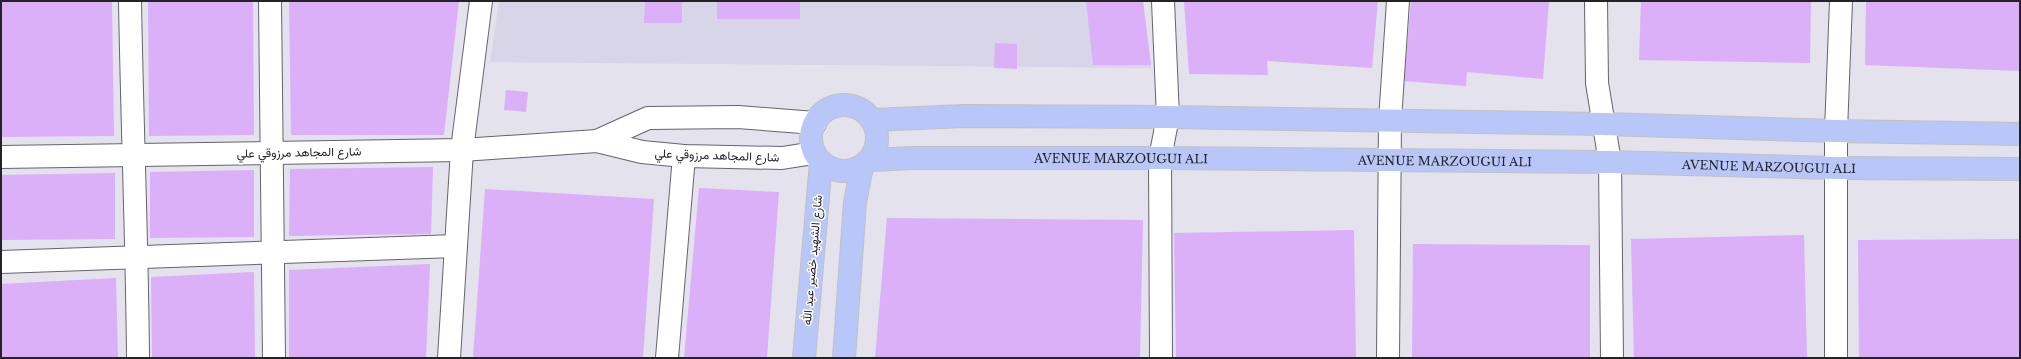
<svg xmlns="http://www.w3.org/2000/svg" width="2021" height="359" viewBox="0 0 2021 359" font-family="'Libre Baskerville',Vazirmatn,serif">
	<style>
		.built { fill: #d8d5e8 }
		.building { fill: #dcaff9 }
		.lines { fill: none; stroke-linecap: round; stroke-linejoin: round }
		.minor-casing { stroke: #65646d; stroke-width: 24 }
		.major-casing { stroke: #c1c1c2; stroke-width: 24 }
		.minor { stroke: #fff; stroke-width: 22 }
		.major { stroke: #b9c7f8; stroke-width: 22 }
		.labels { text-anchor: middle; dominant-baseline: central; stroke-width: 3; stroke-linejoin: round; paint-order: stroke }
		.street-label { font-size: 12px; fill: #232326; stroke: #fff }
	</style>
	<rect width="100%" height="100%" fill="#e4e2ed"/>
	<!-- built -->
	<polygon class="built" points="499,1 1143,1 1151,68 490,62"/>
	<!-- building -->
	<g class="building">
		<polygon points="1,1 112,1 114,136 1,137"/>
		<polygon points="148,1 253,1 254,135 149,136"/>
		<polygon points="289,1 459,1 444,135 291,135"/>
		<polygon points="645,1 682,1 682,23 644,23"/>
		<rect x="717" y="1" width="83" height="18"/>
		<polygon points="1086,1 1143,1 1151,65 1093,65"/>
		<polygon points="1184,1 1378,1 1372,68 1267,61 1268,75 1189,74"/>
		<polygon points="1411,1 1549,1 1543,79 1467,72 1466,86 1404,81"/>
		<polygon points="1641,1 1811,1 1810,63 1639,60"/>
		<polygon points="1866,1 2020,1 2020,71 1865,65"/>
		<polygon points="995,43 1017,44 1017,69 994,68"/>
		<polygon points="506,90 528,92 526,112 504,110"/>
		<polygon points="433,167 431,234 289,236 290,169"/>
		<polygon points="254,170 254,237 150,238 150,172"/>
		<polygon points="115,173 115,239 1,240 1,175"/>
		<polygon points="699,188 779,192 767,358 684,358"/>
		<polygon points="485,189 654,199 643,358 473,358"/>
		<polygon points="887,218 1143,220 1140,358 875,358"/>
		<polygon points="1354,230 1356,358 1176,358 1174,233"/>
		<polygon points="1804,235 1807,358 1634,358 1631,239"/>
		<polygon points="2020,239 2020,358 1859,358 1858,240"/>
		<polygon points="1413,244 1590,245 1590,358 1412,358"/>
		<polygon points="430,264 426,358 289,358 289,270"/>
		<polygon points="254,272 255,358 152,358 151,277"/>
		<polygon points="116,278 118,358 1,358 1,284"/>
	</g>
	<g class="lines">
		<!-- minor casing -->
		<g class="minor-casing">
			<g id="minor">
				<path d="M130,1C132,120 137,239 138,358"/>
				<polyline points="270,1 274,358"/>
				<polyline points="1596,1 1597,83 1610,162 1612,358"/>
				<polyline points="597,141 648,118 738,117 815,123"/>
				<polyline points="1,157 462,150 597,141 642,152 684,156 782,158 814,153"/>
				<polyline points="1,262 456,246"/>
				<polyline points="449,358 462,150 481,1"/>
				<polyline points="667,358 684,156"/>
				<polyline points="1161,358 1160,158 1168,117 1163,1"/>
				<polyline points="1388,358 1390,120 1398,1"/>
				<polyline points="1836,358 1836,131 1841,1"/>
			</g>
		</g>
		<!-- major casing -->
		<g class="major-casing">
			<g id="major">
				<circle cx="844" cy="138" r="33"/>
				<polyline points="873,120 964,116 1168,117 1603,124 1836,131 2020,134"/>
				<path id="s1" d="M870,160L914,158H1160L1610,162L1836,168L2020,169"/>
				<polyline points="804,358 821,162"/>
				<polyline points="844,358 855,202 862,167"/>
			</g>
		</g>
		<!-- minor -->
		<use href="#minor" class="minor"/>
		<!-- major -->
		<use href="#major" class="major"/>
	</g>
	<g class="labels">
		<!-- street labels -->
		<g class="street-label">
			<text transform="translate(299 152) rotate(-1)">شارع المجاهد مرزوقي علي</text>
			<text transform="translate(717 155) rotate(2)">شارع المجاهد مرزوقي علي</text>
			<text stroke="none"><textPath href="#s1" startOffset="251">AVENUE MARZOUGUI ALI</textPath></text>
			<text stroke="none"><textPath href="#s1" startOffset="575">AVENUE MARZOUGUI ALI</textPath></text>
			<text stroke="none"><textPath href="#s1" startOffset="899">AVENUE MARZOUGUI ALI</textPath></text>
			<text transform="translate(812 260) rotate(-85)">شارع الشهيد خضير عبد الله</text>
		</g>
	</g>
	<!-- border -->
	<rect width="2021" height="359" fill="none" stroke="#232326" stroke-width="4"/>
</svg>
